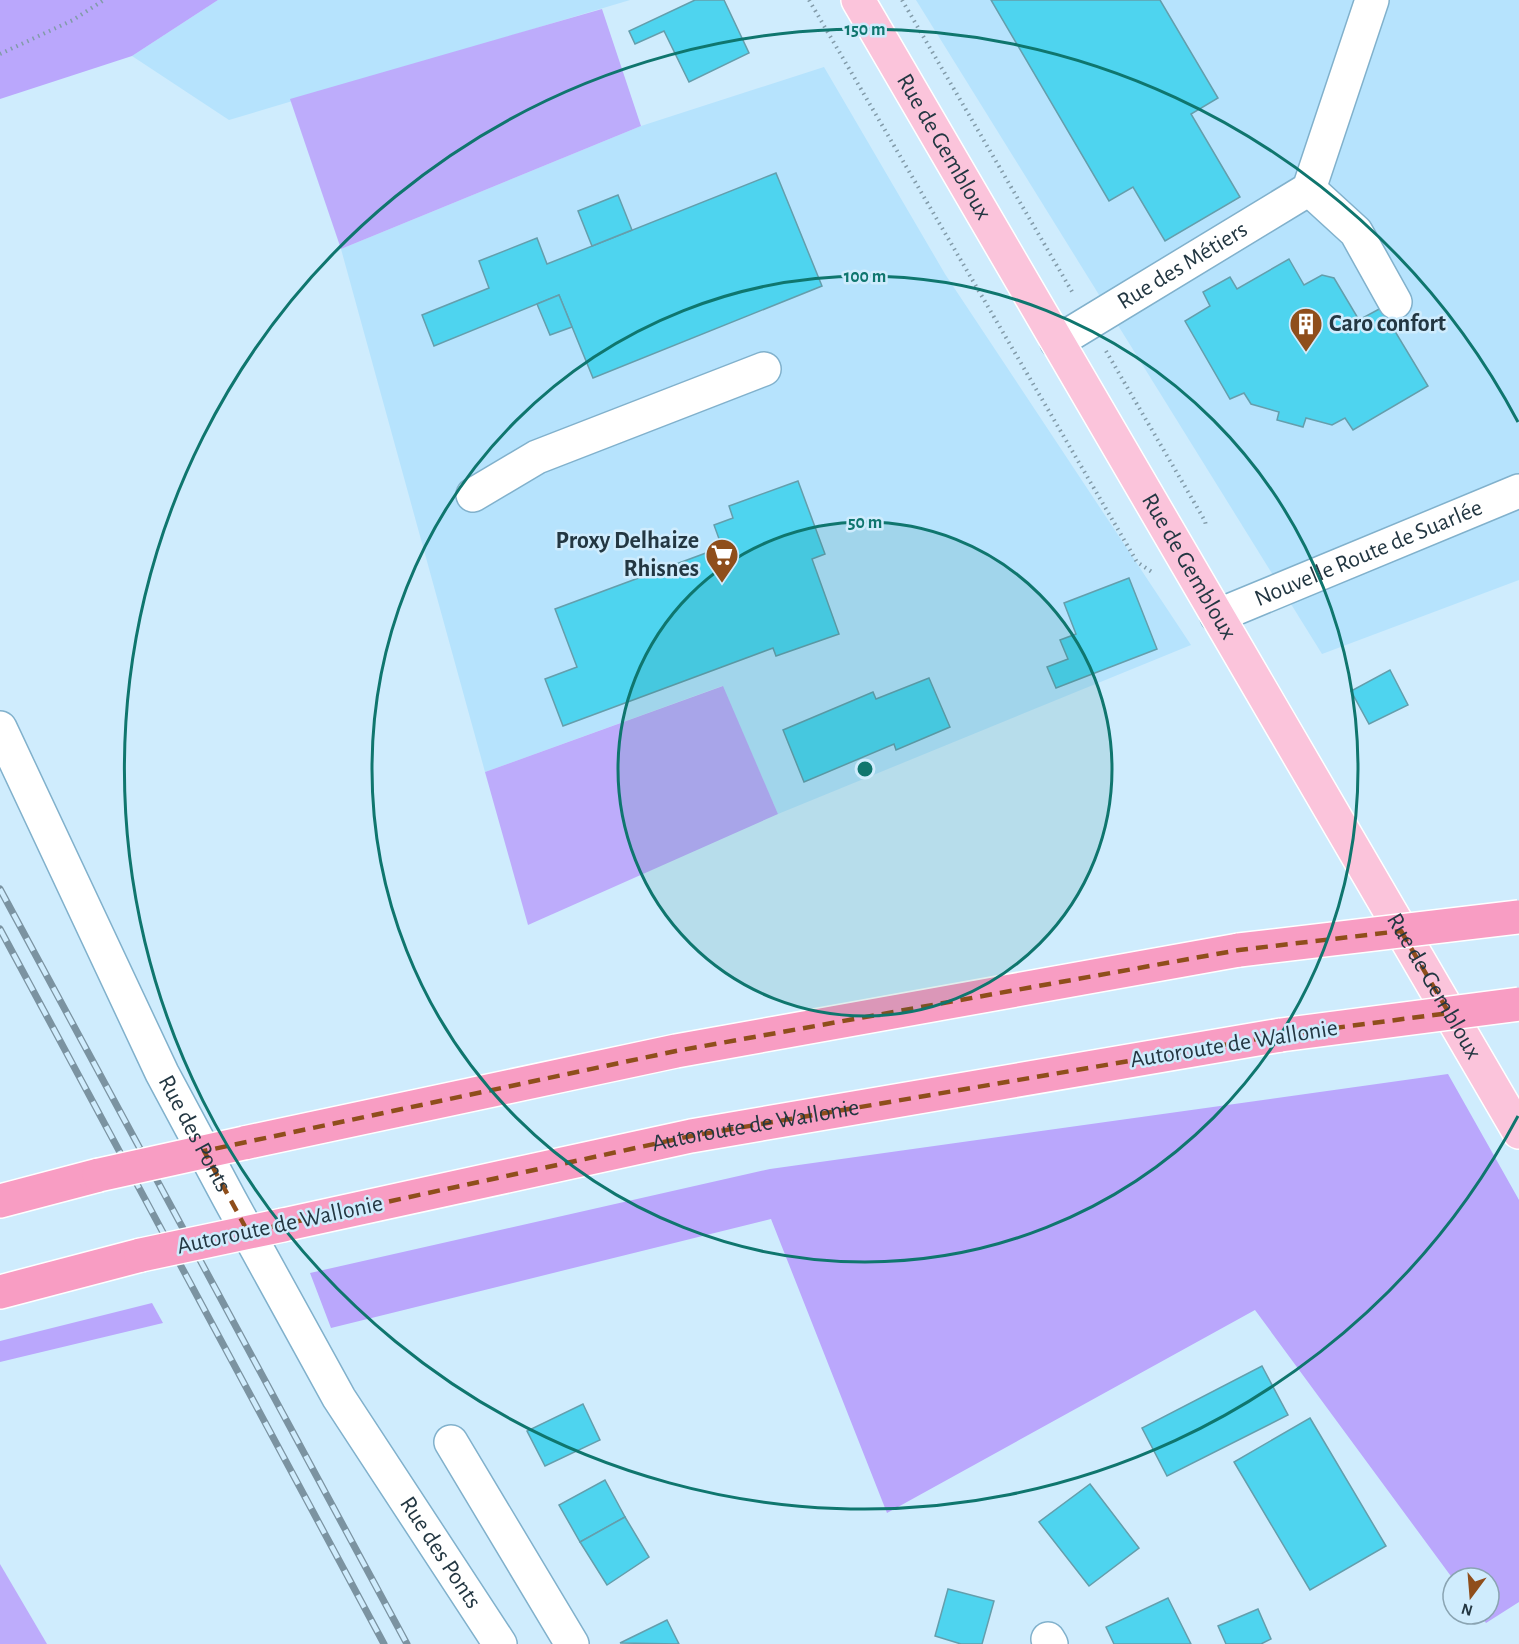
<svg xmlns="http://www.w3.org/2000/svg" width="1519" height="1644" viewBox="0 0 1519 1644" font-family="'Alegreya Sans',sans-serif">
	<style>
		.built { fill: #b6e3fd }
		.green { fill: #bdacfb }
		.forest { fill: #baa7fc }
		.building { fill: #4ed4ef; stroke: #649eac; stroke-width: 1.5 }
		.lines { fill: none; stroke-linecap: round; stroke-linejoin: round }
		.minor-casing { stroke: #81b1cc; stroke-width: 36 }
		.major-casing { stroke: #fff; stroke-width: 36 }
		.highway-casing { stroke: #fff; stroke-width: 36 }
		.path { stroke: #829ba9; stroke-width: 4; stroke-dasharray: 1.5 4.5; stroke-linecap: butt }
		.minor { stroke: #fff; stroke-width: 33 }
		.major { stroke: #fbc4db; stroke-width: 33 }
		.highway { stroke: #f89dc3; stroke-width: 33 }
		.rail-casing { stroke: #7b93a1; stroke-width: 7 }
		.rail { stroke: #cfecfd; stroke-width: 4.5; stroke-dasharray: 14; stroke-linecap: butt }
		.highway-bridge-casing { stroke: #fff; stroke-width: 36; stroke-linecap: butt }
		.highway-bridge { stroke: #f89dc3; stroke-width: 33 }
		.marked { fill: none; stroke: #8f4e1b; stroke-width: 4.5; stroke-dasharray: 12 8; stroke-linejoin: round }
		.ring { fill: none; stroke: #0f766e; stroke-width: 3 }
		.labels { text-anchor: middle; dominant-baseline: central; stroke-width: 5; stroke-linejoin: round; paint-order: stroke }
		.street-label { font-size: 24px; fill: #233742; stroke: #cfecfd }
		.poi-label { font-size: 24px; font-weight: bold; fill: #233742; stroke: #cfecfd; text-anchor: start }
		.centre { fill: #0f766e; stroke: #cfecfd; stroke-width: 3 }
		.ring-label { font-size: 18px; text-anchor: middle; font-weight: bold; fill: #0f766e; stroke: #cfecfd; stroke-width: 5; stroke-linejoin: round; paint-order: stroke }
	</style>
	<rect width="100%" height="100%" fill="#cfecfd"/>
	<!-- built -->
	<g class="built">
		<polygon points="218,0 630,0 229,120 132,56"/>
		<polygon points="916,0 1519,0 1519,580 1322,654"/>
		<polygon points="824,67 945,274 1191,645 778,814 722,686 485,772 341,249 641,126"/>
	</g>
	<!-- green -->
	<g class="green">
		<polygon points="602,9 641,126 341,249 290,99"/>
		<polygon points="723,686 778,814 528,925 485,772"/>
		<polygon points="0,1564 47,1644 0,1644"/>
	</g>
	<!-- forest -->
	<g class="forest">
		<polygon points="0,0 218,0 132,56 0,99"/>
		<polygon points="1448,1074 1519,1200 1519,1602 1486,1623 1479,1614 1489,1614 1489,1578 1453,1579 1255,1310 887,1513 771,1219 331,1328 310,1273 770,1169"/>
		<polygon points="152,1303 163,1323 0,1362 0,1341"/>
	</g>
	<!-- building -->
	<g class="building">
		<polygon points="695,0 724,0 749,53 689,82 664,31 635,44 629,31"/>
		<polygon points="991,0 1160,0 1218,98 1191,114 1240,197 1165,241 1133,187 1109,201"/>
		<polygon points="776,173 822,286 593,378 559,295 434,346 422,315 489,288 479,261 537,238 547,264"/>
		<polygon points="618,195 632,230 592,246 578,211"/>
		<polygon points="1289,259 1304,285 1322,275 1334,278 1359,320 1381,308 1428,386 1353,430 1345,418 1332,425 1306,418 1303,427 1277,420 1279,412 1251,404 1244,393 1230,399 1185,321 1210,306 1203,292 1230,277 1237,289"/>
		<polygon points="559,295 572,327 550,335 537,304"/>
		<polygon points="798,481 825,554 812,559 839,634 776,656 773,648 563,726 545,679 577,667 555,609 722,547 714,525 733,518 729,506"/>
		<polygon points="1129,578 1157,649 1056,688 1047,667 1068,659 1060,640 1076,634 1064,603"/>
		<polygon points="1390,670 1408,705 1369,724 1351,691"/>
		<polygon points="929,678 950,727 896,750 894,744 804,782 783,730 873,692 876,699"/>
		<polygon points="1262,1366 1288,1415 1167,1476 1142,1428"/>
		<polygon points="583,1404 600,1440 545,1466 527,1431"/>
		<polygon points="1310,1418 1386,1546 1310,1590 1234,1462"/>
		<polygon points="605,1480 625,1517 580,1542 559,1505"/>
		<polygon points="1090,1484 1139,1548 1089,1586 1039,1522"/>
		<polygon points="625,1517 649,1557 607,1585 580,1542"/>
		<polygon points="948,1589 994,1601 982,1644 961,1644 935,1636"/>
		<polygon points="1168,1598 1191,1644 1114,1644 1106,1627"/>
		<polygon points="1258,1609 1271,1639 1261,1644 1226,1644 1218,1626"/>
		<polygon points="667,1620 679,1644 620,1643"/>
	</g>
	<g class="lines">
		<!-- minor casing -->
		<g class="minor-casing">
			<g id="minor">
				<polyline points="1309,189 1356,232 1395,302"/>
				<path id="s1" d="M1057,342L1309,189L1372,0"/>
				<polyline points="473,495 537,457 764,369"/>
				<path id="s2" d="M1217,616L1519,491"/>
				<path id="s3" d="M0,728L162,1073L230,1200L339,1398L500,1644"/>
				<polyline points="451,1442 572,1644"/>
				<polyline points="1048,1639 1051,1644"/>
			</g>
		</g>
		<!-- major casing -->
		<g class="major-casing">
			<g id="major">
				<path id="s4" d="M858,0L1519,1132"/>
			</g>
		</g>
		<!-- highway casing -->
		<g class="highway-casing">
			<g id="highway">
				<polyline points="244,1143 676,1051 1239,950"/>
				<polyline points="0,1201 99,1175"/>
				<path id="s5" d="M283,1225L691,1136L1281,1035"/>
				<polyline points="0,1292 141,1255"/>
			</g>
		</g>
		<!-- path -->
		<g class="path">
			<polyline points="809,0 1137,562 1152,572"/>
			<polyline points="902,0 1074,295"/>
			<polyline points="0,54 73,20 104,0"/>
			<polyline points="1106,351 1205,521 1206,526"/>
		</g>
		<!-- minor -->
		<use href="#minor" class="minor"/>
		<!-- major -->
		<use href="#major" class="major"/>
		<!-- highway -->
		<use href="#highway" class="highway"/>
		<!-- rail casing -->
		<g class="rail-casing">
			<g id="rail">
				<polyline points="0,889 407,1644"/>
				<polyline points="0,929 384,1644"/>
			</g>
		</g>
		<!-- rail -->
		<use href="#rail" class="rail"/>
		<!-- highway-bridge casing -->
		<g class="highway-bridge-casing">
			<g id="highway-bridge">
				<polyline points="1239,950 1519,917"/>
				<polyline points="1281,1035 1519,1004"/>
				<polyline points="99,1175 244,1143"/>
				<polyline points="141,1255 283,1225"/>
			</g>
		</g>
		<!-- highway-bridge -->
		<use href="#highway-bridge" class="highway-bridge"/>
	</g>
	<!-- marked area -->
	<path class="marked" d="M1401,931L1449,1013L1281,1035L691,1136L248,1232L204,1151L676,1051L1239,950Z"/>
	<!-- distance rings -->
	<circle cx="865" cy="769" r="247" fill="#0f766e" fill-opacity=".12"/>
	<g class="ring">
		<circle cx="865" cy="769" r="247"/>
		<circle cx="865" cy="769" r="493"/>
		<path d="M1518 1116A740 740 0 1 1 1518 422"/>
	</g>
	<!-- icons -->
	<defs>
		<g id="building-pin" transform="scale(1.725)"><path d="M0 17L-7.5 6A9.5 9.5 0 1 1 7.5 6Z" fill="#8f4e1b" stroke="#cfecfd"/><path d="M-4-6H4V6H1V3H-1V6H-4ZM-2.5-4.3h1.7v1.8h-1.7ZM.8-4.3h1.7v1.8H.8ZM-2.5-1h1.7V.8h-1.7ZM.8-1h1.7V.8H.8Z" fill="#fff"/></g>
		<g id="supermarket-pin" transform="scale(1.725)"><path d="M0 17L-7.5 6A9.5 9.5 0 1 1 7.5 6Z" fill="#8f4e1b" stroke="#cfecfd"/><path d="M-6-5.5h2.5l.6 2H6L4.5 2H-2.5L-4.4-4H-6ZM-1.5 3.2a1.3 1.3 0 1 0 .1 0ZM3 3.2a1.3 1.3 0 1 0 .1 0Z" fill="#fff"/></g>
	</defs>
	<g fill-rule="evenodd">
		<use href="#building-pin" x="1306" y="324"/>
		<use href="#supermarket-pin" x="722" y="555"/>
	</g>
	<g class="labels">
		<!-- street labels -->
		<g class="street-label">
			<text stroke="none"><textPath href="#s4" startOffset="170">Rue de Gembloux</textPath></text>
			<text stroke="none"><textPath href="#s1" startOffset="147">Rue des Métiers</textPath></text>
			<text stroke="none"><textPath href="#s2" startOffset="164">Nouvelle Route de Suarlée</textPath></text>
			<text stroke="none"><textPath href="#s4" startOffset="656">Rue de Gembloux</textPath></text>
			<text stroke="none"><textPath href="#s4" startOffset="1142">Rue de Gembloux</textPath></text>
			<text transform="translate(1234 1044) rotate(-9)">Autoroute de Wallonie</text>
			<text stroke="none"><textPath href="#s5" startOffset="483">Autoroute de Wallonie</textPath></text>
			<text stroke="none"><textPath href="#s3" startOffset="450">Rue des Ponts</textPath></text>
			<text transform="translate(280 1225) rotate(-12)">Autoroute de Wallonie</text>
			<text stroke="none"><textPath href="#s3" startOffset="936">Rue des Ponts</textPath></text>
		</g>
		<!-- poi labels -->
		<g class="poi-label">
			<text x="1329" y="324">Caro confort</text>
			<text x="699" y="541" text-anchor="end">Proxy Delhaize<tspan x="699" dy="28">Rhisnes</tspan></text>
		</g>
	</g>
	<circle cx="865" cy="769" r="9" class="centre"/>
	<g class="ring-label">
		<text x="865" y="35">150 m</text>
		<text x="865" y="282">100 m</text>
		<text x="865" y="528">50 m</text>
	</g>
	<!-- north arrow -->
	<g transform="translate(1471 1596) rotate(196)"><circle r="28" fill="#cfecfd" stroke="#8aa4b2" stroke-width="1.5"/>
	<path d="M0-4.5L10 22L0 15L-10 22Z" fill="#8f4e1b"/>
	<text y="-9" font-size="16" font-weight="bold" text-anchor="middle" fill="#233742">N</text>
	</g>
</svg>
